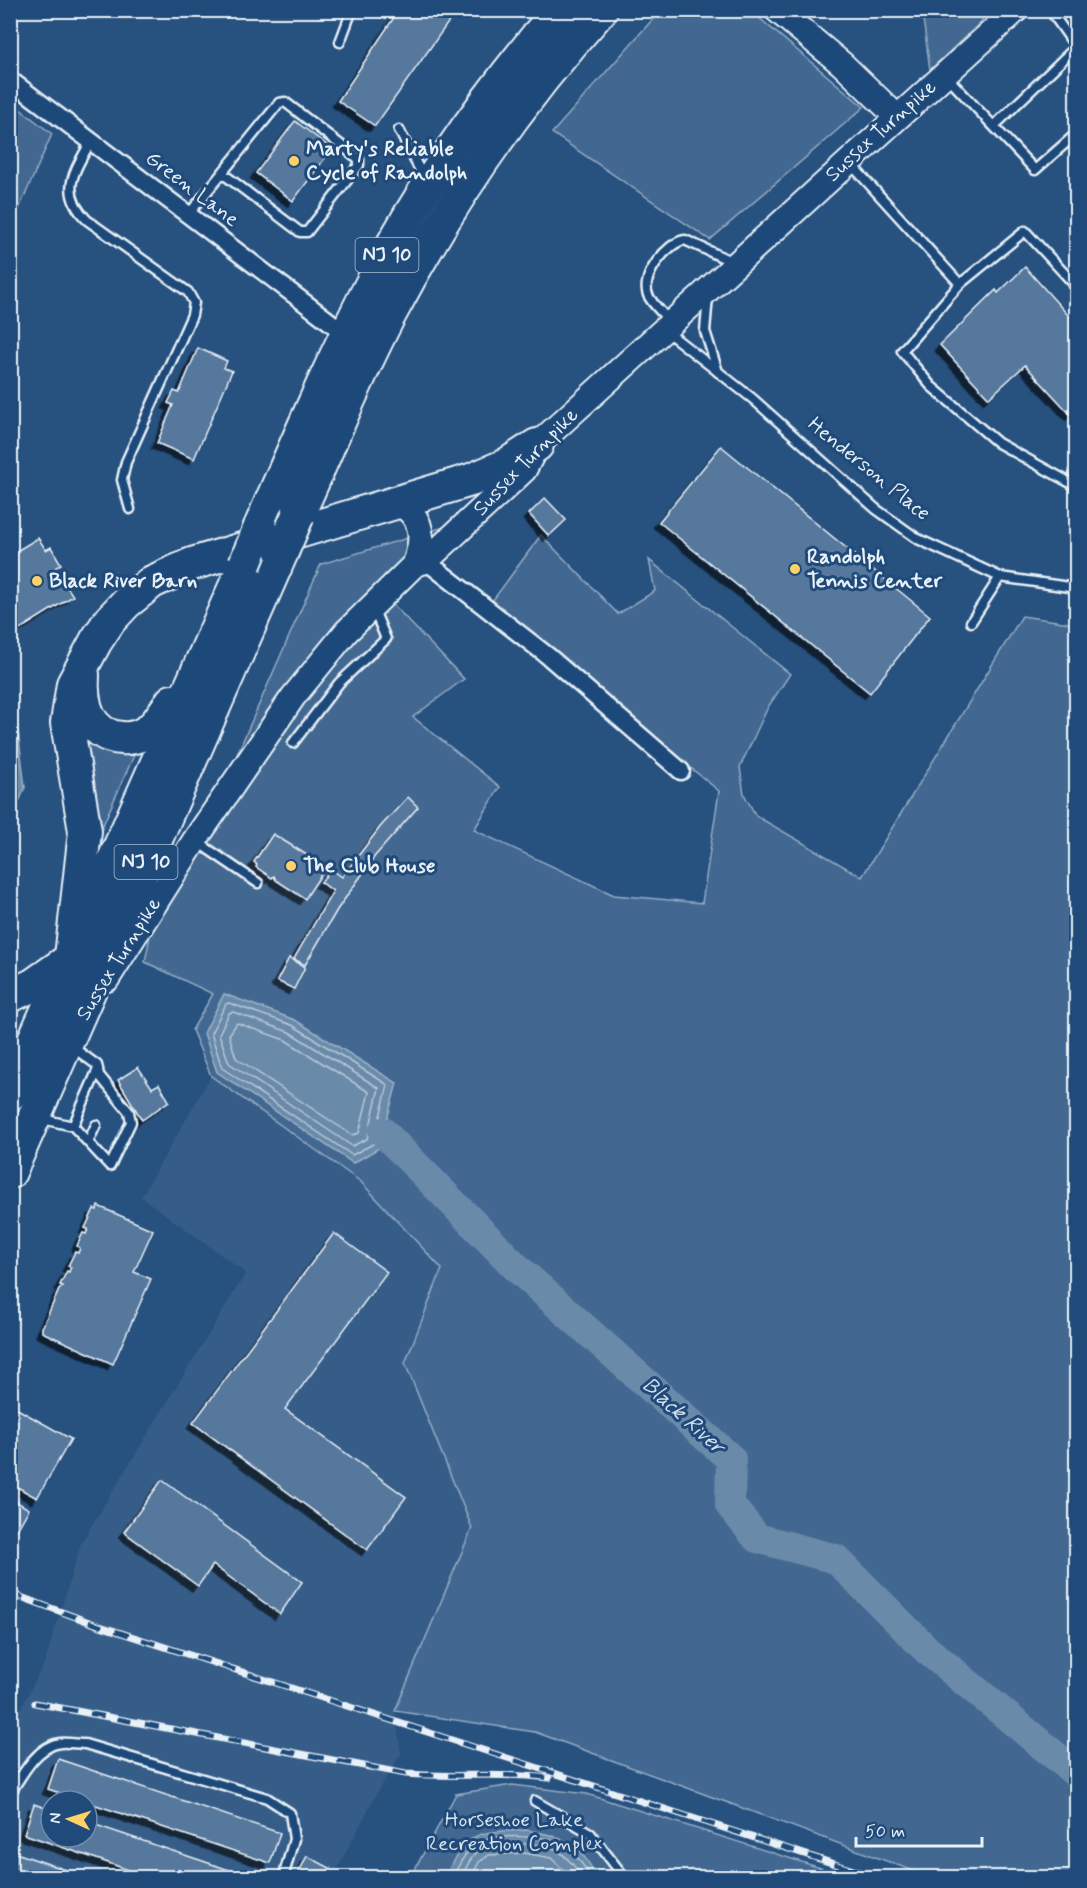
<svg xmlns="http://www.w3.org/2000/svg" width="1087" height="1888" viewBox="0 0 1087 1888" font-family="Mynerve,sans-serif">
	<style>
		.built { fill: #355d88; fill-rule: evenodd }
		.green { fill: #436891; stroke: #96acc4; stroke-width: 1.5 }
		.water { fill: #6b8aaa; stroke: #9db3c9; stroke-width: 1.5 }
		.lines { fill: none; stroke-linecap: round; stroke-linejoin: round }
		.shore { stroke: #b6c8d9; stroke-width: 1.5 }
		.river { stroke: #6b8aaa; stroke-width: 30 }
		.building { fill: #57789d; stroke: #e8f1f8; stroke-width: 1.5; filter: url(#shadow) }
		.lane-casing { stroke: #e8f1f8; stroke-width: 13 }
		.street-casing { stroke: #e8f1f8; stroke-width: 21 }
		.secondary-casing { stroke: #e8f1f8; stroke-width: 28 }
		.highway-casing { stroke: #e8f1f8; stroke-width: 36 }
		.lane { stroke: #1f4a7a; stroke-width: 8 }
		.street { stroke: #1f4a7a; stroke-width: 16 }
		.secondary { stroke: #1f4a7a; stroke-width: 24 }
		.highway { stroke: #1f4a7a; stroke-width: 32 }
		.rail-casing { stroke: #e8f1f8; stroke-width: 7 }
		.rail { stroke: #1f4a7a; stroke-width: 4.5; stroke-dasharray: 14; stroke-linecap: butt }
		.highway-bridge-casing { stroke: #e8f1f8; stroke-width: 36; stroke-linecap: butt }
		.highway-bridge { stroke: #1f4a7a; stroke-width: 32 }
		.poi-dot { fill: #ffd166; stroke: #1f4a7a; stroke-width: 2 }
		.labels { text-anchor: middle; dominant-baseline: central; stroke-width: 6; stroke-linejoin: round; paint-order: stroke }
		.shield { fill: #1f4a7a; stroke: #acbfd2; stroke-width: 1.5 }
		.shield-label { font-size: 20px; font-weight: bold; fill: #e8f1f8 }
		.street-label { font-size: 21px; fill: #e8f1f8; stroke: #1f4a7a }
		.poi-label { font-size: 21px; font-weight: bold; fill: #e8f1f8; stroke: #1f4a7a; text-anchor: start }
		.park-label { font-size: 21px; fill: #d8e3ee; stroke: #1f4a7a }
		.water-label { font-size: 22px; font-style: italic; fill: #d5e2ec; stroke: #1f4a7a }
	</style>
	<defs>
		<filter id="shadow"><feDropShadow dx="-5.5" dy="5.5" stdDeviation="0" flood-color="#0009"/></filter>
	</defs>
	<rect width="100%" height="100%" fill="#27517f"/>
	<filter id="ink" filterUnits="userSpaceOnUse"><feTurbulence type="fractalNoise" baseFrequency=".0167" numOctaves="2"/><feDisplacementMap in="SourceGraphic" scale="12" xChannelSelector="R" yChannelSelector="G"/><feConvolveMatrix kernelMatrix="1 2 1 2 8 2 1 2 1" color-interpolation-filters="sRGB"/></filter>
	<g filter="url(#ink)">
		<!-- built -->
		<path class="built" d="M211,1076L361,1182L442,1269L405,1363L472,1528L395,1711L401,1754L379,1789L333,1877H11L10,1729L45,1662L81,1543L246,1273L141,1197ZM51,1801H87V1837H51Z"/>
		<!-- green -->
		<g class="green">
			<polygon points="660,11 751,11 864,107 710,240 552,133"/>
			<polygon points="922,11 973,11 983,20 930,70"/>
			<polygon points="11,102 52,134 11,227"/>
			<polygon points="454,524 383,594 464,679 413,717 500,787 474,830 614,895 702,903 719,791 490,604 541,535 618,614 655,591 649,560 790,674 768,707 740,767 744,794 756,816 862,877 1022,616 1076,624 1076,1877 930,1877 535,1732 395,1711 472,1528 405,1363 442,1269 361,1182 211,1076 192,1030 213,994 145,962 152,925 215,804 321,564"/>
			<polygon points="76,717 135,753 94,845"/>
			<polygon points="512,1785 587,1794 849,1877 410,1878 456,1794"/>
		</g>
		<!-- water -->
		<g class="water">
			<polygon points="11,694 14,697 25,788 11,820"/>
			<polygon points="224,994 295,1020 397,1083 379,1148 353,1163 217,1072 204,1033"/>
			<path d="M526,1830C564,1837 578,1841 597,1877H445C471,1829 473,1833 526,1830Z"/>
		</g>
		<g class="lines">
			<!-- shore -->
			<g class="shore">
				<polyline points="10,714 19,786 10,806"/>
				<polygon points="229,1003 292,1025 388,1085 373,1144 352,1155 222,1068 211,1033 226,1004"/>
				<polygon points="233,1012 289,1032 379,1088 367,1139 352,1146 229,1063 219,1034 229,1013"/>
				<polygon points="237,1023 285,1040 369,1092 359,1133 352,1135 236,1058 229,1035"/>
				<path d="M452,1878C460,1863 466,1850 480,1841C492,1834 547,1836 560,1842C572,1849 584,1865 591,1878"/>
				<path d="M461,1878C467,1866 471,1855 483,1848C494,1841 546,1843 557,1850C566,1856 577,1868 582,1878"/>
				<polyline points="471,1878 479,1862 489,1855 524,1853 551,1858 572,1878"/>
			</g>
			<!-- river -->
			<polyline class="river" points="383,1132 517,1268 731,1459 730,1505 757,1538 836,1559 927,1650 1076,1773"/>
		</g>
		<!-- building -->
		<g class="building">
			<polygon points="399,10 457,10 375,126 338,101"/>
			<polygon points="295,121 332,149 293,201 256,173"/>
			<polygon points="1025,267 1076,324 1076,410 1071,415 1025,365 989,398 940,345 996,290 998,293"/>
			<polygon points="198,348 227,361 224,368 232,371 194,459 157,443 173,405 168,403 174,391 179,393"/>
			<polygon points="721,446 930,616 870,693 659,522"/>
			<polygon points="545,498 566,520 549,536 529,514"/>
			<polygon points="38,538 46,550 51,547 61,564 55,568 73,596 17,631 10,620 10,605 15,602 10,594 10,555"/>
			<polygon points="408,797 418,807 375,856 337,910 305,965 294,959 333,891 321,882 331,869 342,877 381,826"/>
			<polygon points="273,834 326,867 305,899 276,880 274,876 272,878 256,867 257,865 254,862"/>
			<polygon points="289,958 305,967 294,989 277,981"/>
			<polygon points="138,1067 152,1088 159,1084 169,1101 142,1120 118,1080"/>
			<polygon points="98,1206 153,1230 134,1272 151,1279 113,1364 42,1332 42,1328 59,1290 63,1286 60,1285 67,1271 69,1272 71,1267 68,1266 75,1252 78,1253 80,1248 77,1246 83,1233 86,1234 88,1229 85,1228 94,1209 97,1210"/>
			<polygon points="334,1233 387,1272 285,1409 406,1497 367,1550 193,1423"/>
			<polygon points="12,1406 71,1439 37,1498 10,1483 10,1430 15,1422 10,1420"/>
			<polygon points="162,1480 302,1582 280,1614 213,1565 198,1586 124,1532"/>
			<polygon points="10,1498 29,1509 17,1530 10,1526"/>
			<polygon points="58,1759 280,1833 270,1863 48,1789"/>
			<polygon points="34,1804 51,1810 51,1837 87,1837 87,1822 253,1878 152,1878 24,1834"/>
			<polygon points="10,1851 90,1878 10,1878"/>
			<polygon points="307,1856 330,1868 325,1878 296,1878"/>
		</g>
		<g class="lines">
			<!-- lane casing -->
			<g class="lane-casing">
				<g id="lane">
					<polyline points="1050,10 1076,47"/>
					<polyline points="340,42 352,10"/>
					<polyline points="947,77 1035,170 1076,134"/>
					<polyline points="994,126 1076,47"/>
					<polyline points="399,130 425,180"/>
					<path d="M91,141C75,171 58,191 87,220L188,292L194,303L192,315L126,462L122,480L130,509"/>
					<polyline points="850,163 960,284"/>
					<polyline points="188,215 279,103 285,102 359,159 359,165 307,232 300,232 222,173"/>
					<polyline points="1076,286 1025,231 960,284 902,351 931,386 998,443 1076,486"/>
					<polyline points="708,297 705,331 718,372"/>
					<path d="M669,321C663,313 652,304 648,295C640,276 668,242 685,240L735,263"/>
					<polyline points="666,331 753,399 876,509 918,539 1000,577 1076,588"/>
					<polyline points="971,622 1000,577"/>
					<polyline points="293,743 339,683 386,639 374,610"/>
					<polyline points="196,841 258,883"/>
					<polyline points="38,1118 73,1126 110,1166 131,1122 129,1112 99,1075 97,1065 71,1046"/>
					<polyline points="73,1126 98,1069"/>
					<polyline points="88,1142 96,1125"/>
					<path d="M10,1794C21,1776 37,1746 60,1743C68,1742 77,1744 85,1744L267,1798L290,1813L294,1839L283,1878"/>
					<polyline points="535,1801 590,1833 625,1878"/>
				</g>
			</g>
			<!-- street casing -->
			<g class="street-casing">
				<g id="street">
					<polyline points="10,80 346,334"/>
					<polyline points="426,561 548,656 681,771"/>
				</g>
			</g>
			<!-- secondary casing -->
			<g class="secondary-casing">
				<g id="secondary">
					<polyline points="777,10 842,64 897,117"/>
					<path d="M399,503C424,518 424,538 415,564"/>
					<polyline points="107,979 195,840 293,697 346,632 415,564 426,561 524,470 537,445 1016,10"/>
				</g>
			</g>
			<!-- highway casing -->
			<g class="highway-casing">
				<g id="highway">
					<path d="M298,515C328,449 355,381 389,316C447,206 517,103 601,10"/>
					<path d="M260,527C297,442 333,357 376,275C426,180 489,92 559,10"/>
					<path d="M83,675C81,703 88,736 122,738C132,739 141,736 149,730C158,723 165,711 172,701"/>
					<polyline points="71,957 85,831 67,723 73,684 96,641 110,620 126,603 152,582 192,564 471,480 506,465 537,445"/>
					<polyline points="10,996 33,985 70,959"/>
					<polyline points="10,1094 245,564"/>
					<polyline points="10,1172 282,552"/>
				</g>
			</g>
			<!-- lane -->
			<use href="#lane" class="lane"/>
			<!-- street -->
			<use href="#street" class="street"/>
			<!-- secondary -->
			<use href="#secondary" class="secondary"/>
			<!-- highway -->
			<use href="#highway" class="highway"/>
			<!-- rail casing -->
			<g class="rail-casing">
				<g id="rail">
					<polyline points="10,1593 100,1626 878,1878"/>
					<path d="M35,1703L406,1774C454,1778 501,1772 549,1778"/>
				</g>
			</g>
			<!-- rail -->
			<use href="#rail" class="rail"/>
			<!-- highway-bridge casing -->
			<g class="highway-bridge-casing">
				<g id="highway-bridge">
					<polyline points="282,552 298,515"/>
					<polyline points="245,564 260,527"/>
				</g>
			</g>
			<!-- highway-bridge -->
			<use href="#highway-bridge" class="highway-bridge"/>
		</g>
	</g>
	<!-- markers -->
	<g class="poi-dot">
		<circle cx="294" cy="161" r="6"/>
		<circle cx="795" cy="569" r="6"/>
		<circle cx="37" cy="581" r="6"/>
		<circle cx="291" cy="866" r="6"/>
	</g>
	<g class="labels">
		<!-- shield labels -->
		<g class="shield">
			<rect x="355.5" y="238" width="63" height="34" rx="4.5"/>
			<rect x="114.5" y="845" width="63" height="34" rx="4.5"/>
		</g>
		<g class="shield-label">
			<text x="387" y="255">NJ 10</text>
			<text x="146" y="862">NJ 10</text>
		</g>
		<!-- street labels -->
		<g class="street-label">
			<text transform="translate(881 131) rotate(-42)">Sussex Turnpike</text>
			<text transform="translate(192 189) rotate(37)">Green Lane</text>
			<text transform="translate(526 462) rotate(-46)">Sussex Turnpike</text>
			<text transform="translate(869 469) rotate(39)">Henderson Place</text>
			<text transform="translate(119 959) rotate(-58)">Sussex Turnpike</text>
		</g>
		<!-- poi labels -->
		<g class="poi-label">
			<text x="306" y="149">Marty's Reliable<tspan x="306" dy="24">Cycle of Randolph</tspan></text>
			<text x="807" y="557">Randolph<tspan x="807" dy="24">Tennis Center</tspan></text>
			<text x="49" y="581">Black River Barn</text>
			<text x="303" y="866">The Club House</text>
		</g>
		<!-- park labels -->
		<g class="park-label">
			<text x="514" y="1820">Horseshoe Lake<tspan x="514" dy="24">Recreation Complex</tspan></text>
		</g>
		<!-- water labels -->
		<g class="water-label">
			<text transform="translate(683 1416) rotate(42)">Black River</text>
		</g>
	</g>
	<!-- margin -->
	<rect width="1087" height="1888" fill="none" stroke="#1f4a7a" stroke-width="36"/>
	<rect x="18" y="18" width="1051" height="1852" fill="none" stroke="#e8f1f8" stroke-width="2" filter="url(#ink)"/>
	<!-- north arrow -->
	<g transform="translate(69 1819) rotate(274)"><circle r="28" fill="#1f4a7a" stroke="#6f8dac" stroke-width="1.5"/>
	<path d="M0-4.5L10 22L0 15L-10 22Z" fill="#ffd166"/>
	<text y="-9" font-size="16" font-weight="bold" text-anchor="middle" fill="#e8f1f8">N</text>
	</g>
	<!-- scale -->
	<path d="M856 1837v9h126v-9" fill="none" stroke="#e8f1f8" stroke-width="3"/>
	<text x="865" y="1837" font-size="18" fill="#e8f1f8" stroke="#1f4a7a" stroke-width="4.5" paint-order="stroke">50 m</text>
</svg>
